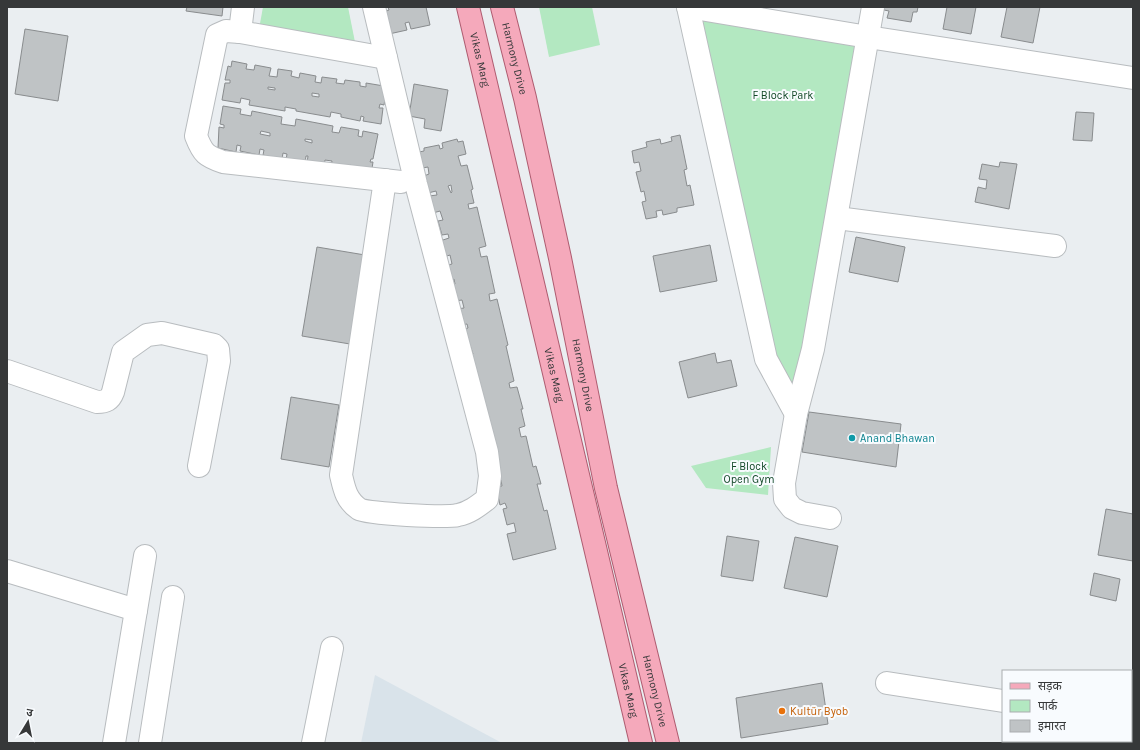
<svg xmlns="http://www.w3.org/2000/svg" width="1140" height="750" viewBox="0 0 1140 750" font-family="Karla,'Noto Sans Devanagari',sans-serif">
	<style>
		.built { fill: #d9e3ea }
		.green { fill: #b3e8c1 }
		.building { fill: #bfc3c5; stroke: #898c8e; fill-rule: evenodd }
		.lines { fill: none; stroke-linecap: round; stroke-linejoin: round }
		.minor-casing { stroke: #b8bcbf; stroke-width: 24 }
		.major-casing { stroke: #ae5c70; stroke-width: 24 }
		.minor { stroke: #fff; stroke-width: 22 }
		.major { stroke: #f5a9bb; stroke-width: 22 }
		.culture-dot { fill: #0f9aa8; stroke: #f8fbfe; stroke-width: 1.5 }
		.food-dot { fill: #e8710a; stroke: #f8fbfe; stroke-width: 1.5 }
		.labels { text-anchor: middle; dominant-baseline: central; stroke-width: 4; stroke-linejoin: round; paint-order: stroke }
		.street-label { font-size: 11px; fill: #363839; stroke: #f8fbfe }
		.park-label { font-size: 11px; fill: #124827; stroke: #f8fbfe }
		.culture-label { font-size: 11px; fill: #0d838f; stroke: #f8fbfe; text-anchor: start }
		.food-label { font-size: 11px; fill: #c56008; stroke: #f8fbfe; text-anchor: start }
	</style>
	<rect width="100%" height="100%" fill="#eaeef1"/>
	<!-- built -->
	<polygon class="built" points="375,675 502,743 361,743"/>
	<!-- green -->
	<g class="green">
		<polygon points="263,7 348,7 356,47 259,29"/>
		<polygon points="539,7 592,7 600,45 549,57"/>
		<polygon points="699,15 859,42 793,397 773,360"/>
		<polygon points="771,447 768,495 706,488 691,466"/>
	</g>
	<!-- building -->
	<g class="building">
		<polygon points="187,7 223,7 222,16 186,11"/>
		<polygon points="388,7 426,7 430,25 411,29 409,22 405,23 407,30 389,34 384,12 389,10"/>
		<polygon points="884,7 918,7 917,12 913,12 911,22 887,18 889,11 884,10"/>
		<polygon points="947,7 976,7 971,34 943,29"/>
		<polygon points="1007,7 1040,7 1033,43 1001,37"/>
		<polygon points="25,29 68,36 58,101 15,94"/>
		<path d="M232,61L247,64L246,69L254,70L255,65L271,68L269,76L277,77L278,69L292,71L291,76L299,78L300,73L316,76L315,82L321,83L322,77L337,79L336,83L344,84L345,80L360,82V86L366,87V83L384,86L386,93L384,105L380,104L379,108H383L381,124L363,121L364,117L361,116L360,121L341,117V114L331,112L330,117L296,111V109L285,107V111L249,105L250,100L241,98L240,103L222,100L225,83H230V80H225L228,66L231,67ZM268,87L275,88V90L268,89ZM312,93L319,94V97L312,96Z"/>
		<polygon points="414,84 448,90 441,131 424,128 425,119 409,116"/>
		<path d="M223,106L241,109L240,114L251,116L252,111L282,117L281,124L295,126L296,119L333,126L332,132L339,133L341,127L359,130L358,136L362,137L363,131L378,134L373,159H371L370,162H373L371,175L350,165L349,171L331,168L332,161L325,160L324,166L307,163L308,156H306L305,163L286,160L287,154L283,153L282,159L263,155L264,150L260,149L259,155L240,151L241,146L237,145L236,152L218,148L219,127L224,128V125L220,124ZM261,131L270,133V136L260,134ZM305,139L312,140V143L305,141Z"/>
		<polygon points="1076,112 1094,113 1092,141 1073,140"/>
		<polygon points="680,135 687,169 684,170 687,186 690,185 694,205 677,208 677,212 663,215 662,210 656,211 657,217 646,219 642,202 646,201 644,191 641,192 636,172 641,171 639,162 634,163 632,151 647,147 646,142 660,139 661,144 672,141 671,137"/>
		<path d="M457,139L458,142L463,141L466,154L458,156L461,166L467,165L473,189L471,190L474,203L468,204L469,209L477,207L486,246L479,248L481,257L487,256L495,293L489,294L490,301L497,299L508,345L506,346L514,381L509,383L510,388L517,387L523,409H521L525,426L519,428L521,437L526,436L533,467L536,466L541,484H537L544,511L547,510L556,549L513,560L507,534L516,532L514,523L507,525L503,509L507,508L505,503L500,505L496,487L502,486L501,480L494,482L468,356L473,354L470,345L465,346L461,330L468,328L467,324L460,325L456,309L464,308L462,300L455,301L451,285L455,284L454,279L452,280L448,265L452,264L450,255L444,257L440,241L449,238L448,234L442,235L438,221L443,220L440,211L433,213L429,196L437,195L436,191L428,193L424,176L429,174L428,167L422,168L419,152L424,151V148L439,145L440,149L443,148L442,143ZM451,185L452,192L451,193L448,186Z"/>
		<polygon points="1000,162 1017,164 1009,209 975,202 978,187 986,189 987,180 979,179 982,164 999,167"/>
		<polygon points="856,237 905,247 898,282 849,272"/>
		<polygon points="710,245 717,281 660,292 653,256"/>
		<polygon points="317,247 365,255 350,344 302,336"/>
		<polygon points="715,353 717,363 731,360 737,386 688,398 679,362"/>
		<polygon points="291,397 339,405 329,467 281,459"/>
		<polygon points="809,412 901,424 896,467 802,452"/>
		<polygon points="1106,509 1133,514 1133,561 1098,555"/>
		<polygon points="727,536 759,541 753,581 721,576"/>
		<polygon points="795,537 838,546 827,597 784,588"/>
		<polygon points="1094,573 1120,579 1116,601 1090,595"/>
		<polygon points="822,683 828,724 741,738 736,698"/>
	</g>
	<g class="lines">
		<!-- minor casing -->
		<g class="minor-casing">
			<g id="minor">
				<path d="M374,7L416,184L487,452L490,476L487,499C478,506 469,513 458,515C446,518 368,514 359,509C346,500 344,488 341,475L385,180"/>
				<polyline points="688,7 868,37 1133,78"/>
				<polyline points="688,7 766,359 796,414"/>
				<polyline points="240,32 243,7"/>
				<path d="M386,58L240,32L226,31L217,35L196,136C203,154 206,156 223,162L401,182"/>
				<polyline points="837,218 1055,246"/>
				<path d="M7,371L97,402C106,402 110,400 113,392L123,352L147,335L162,333L214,345L218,349L219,361L199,466"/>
				<polyline points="830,518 802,513 792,508 785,499 784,483 796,414 813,349 873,7"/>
				<polyline points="7,571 136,610"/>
				<polyline points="887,683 1003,701"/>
				<polyline points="1131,720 1133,721"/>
				<polyline points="114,743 145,556"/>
				<polyline points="150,743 173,597"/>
				<polyline points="313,743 332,648"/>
			</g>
		</g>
		<!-- major casing -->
		<g class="major-casing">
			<g id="major">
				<path id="s1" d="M468,7L641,743"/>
				<path id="s2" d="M502,7L525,98L560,258L606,488L668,743"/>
			</g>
		</g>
		<!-- minor -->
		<use href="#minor" class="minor"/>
		<!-- major -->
		<use href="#major" class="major"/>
	</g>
	<!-- markers -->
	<circle class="culture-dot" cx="852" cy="438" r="4"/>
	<circle class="food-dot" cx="782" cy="711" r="4"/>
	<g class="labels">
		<!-- street labels -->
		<g class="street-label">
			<text stroke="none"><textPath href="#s2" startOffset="53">Harmony Drive</textPath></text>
			<text stroke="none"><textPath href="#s1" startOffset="54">Vikas Marg</textPath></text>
			<text stroke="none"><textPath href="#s1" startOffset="378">Vikas Marg</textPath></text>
			<text stroke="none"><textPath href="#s2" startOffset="377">Harmony Drive</textPath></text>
			<text stroke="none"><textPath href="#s1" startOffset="702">Vikas Marg</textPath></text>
			<text stroke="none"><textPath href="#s2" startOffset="701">Harmony Drive</textPath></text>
		</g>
		<!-- park labels -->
		<g class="park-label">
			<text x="783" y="95">F Block Park</text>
			<text x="749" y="466">F Block<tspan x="749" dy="13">Open Gym</tspan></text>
		</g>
		<!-- culture labels -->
		<g class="culture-label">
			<text x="860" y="438">Anand Bhawan</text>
		</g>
		<!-- food labels -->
		<g class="food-label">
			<text x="790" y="711">Kultür Byob</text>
		</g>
	</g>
	<!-- border -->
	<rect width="1140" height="750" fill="none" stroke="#363839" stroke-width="16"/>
	<!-- legend -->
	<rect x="1002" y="670" width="130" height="72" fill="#f8fbfe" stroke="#aaadaf"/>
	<rect x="1010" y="683" width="20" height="6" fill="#f5a9bb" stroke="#aaadaf"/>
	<text x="1038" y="690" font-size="12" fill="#363839">सड़क</text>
	<rect x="1010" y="700" width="20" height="12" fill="#b3e8c1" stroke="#aaadaf"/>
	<text x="1038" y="710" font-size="12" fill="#363839">पार्क</text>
	<rect x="1010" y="720" width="20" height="12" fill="#bfc3c5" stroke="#aaadaf"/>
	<text x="1038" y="730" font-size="12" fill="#363839">इमारत</text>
	<!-- north arrow -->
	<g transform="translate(28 722) rotate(10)" stroke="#f8fbfe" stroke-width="3" paint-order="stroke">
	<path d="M0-3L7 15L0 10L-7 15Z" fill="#363839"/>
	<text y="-6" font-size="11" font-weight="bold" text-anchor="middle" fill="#363839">उ</text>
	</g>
</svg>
